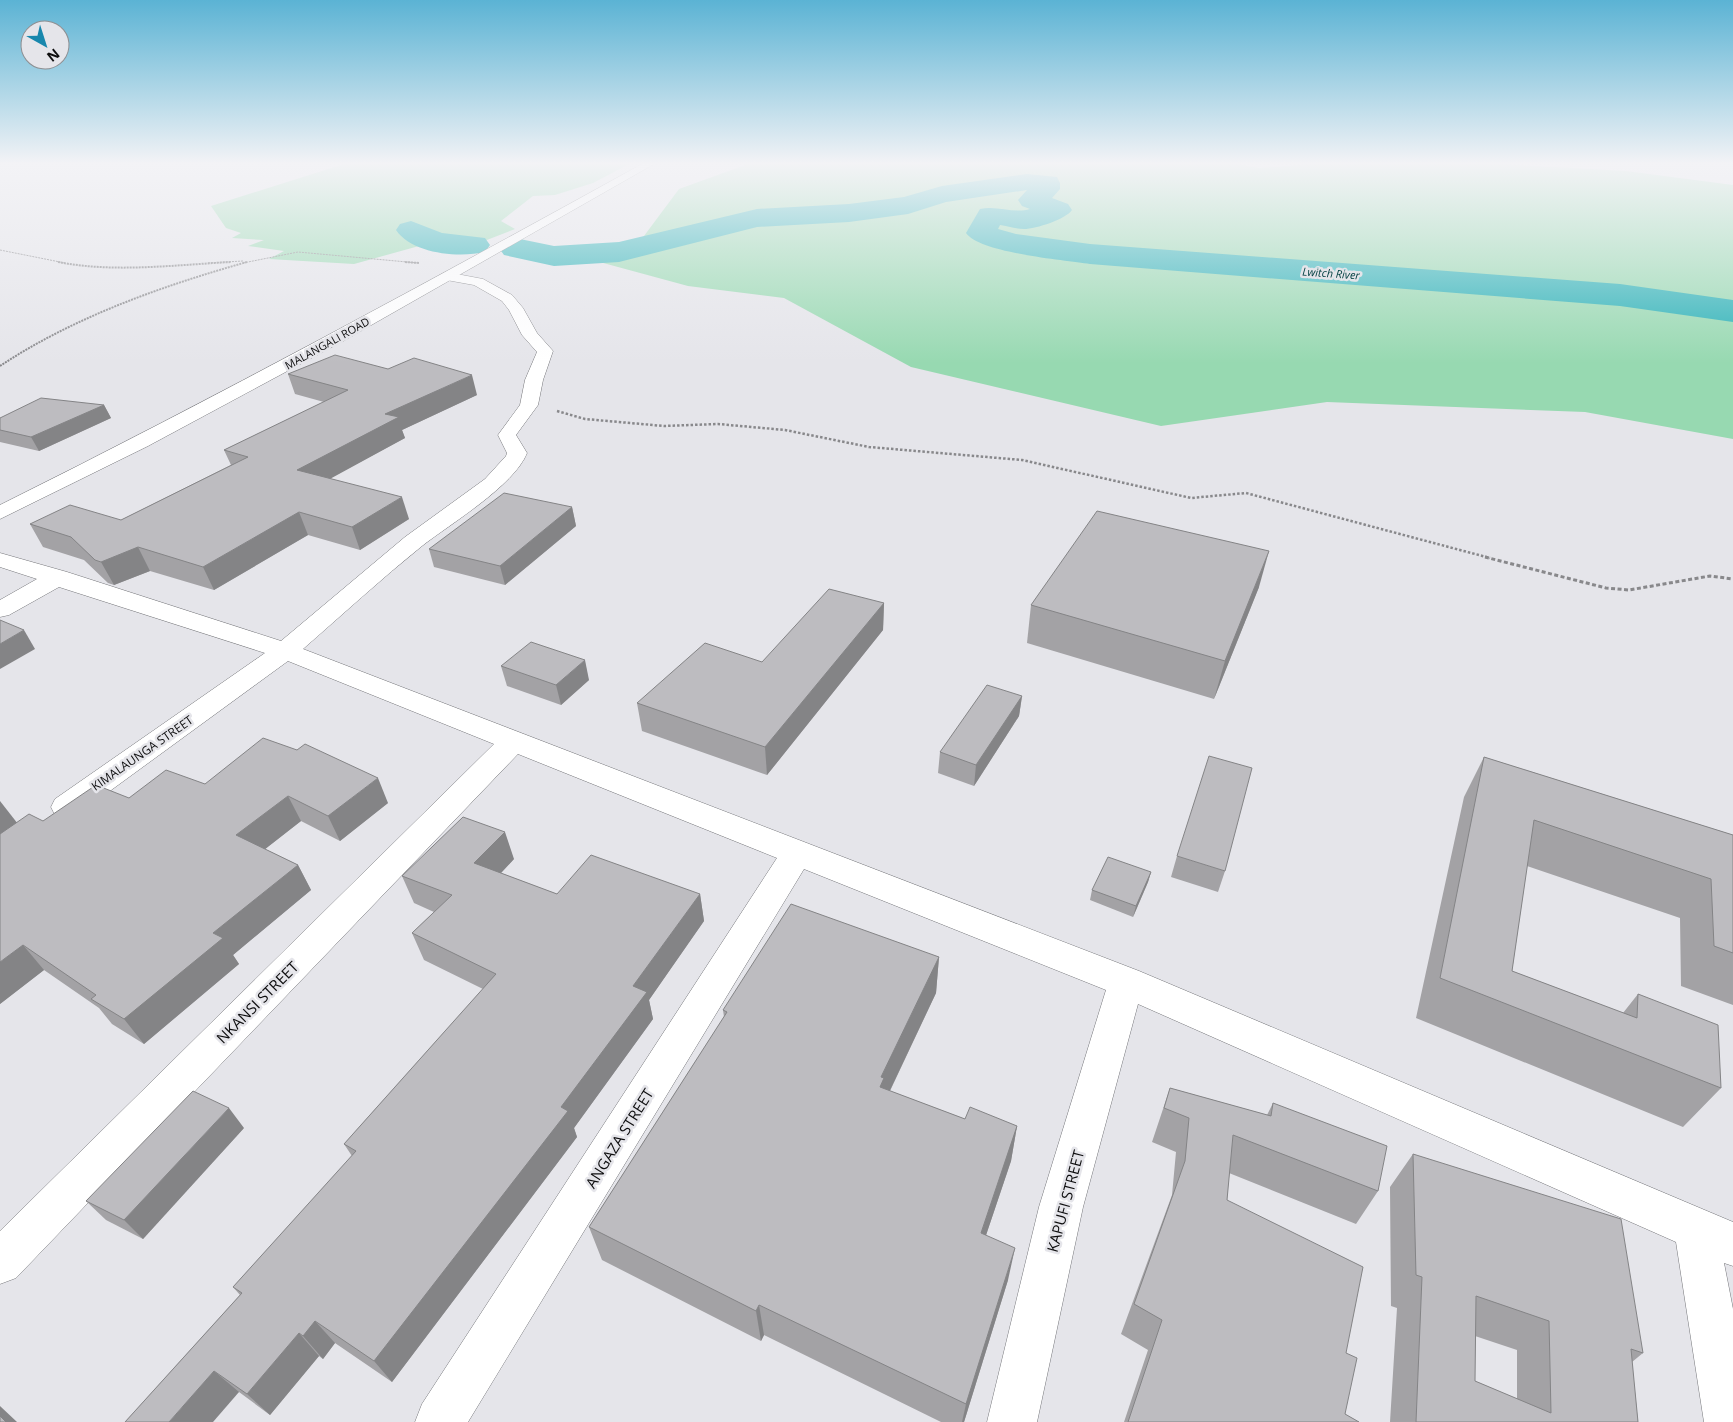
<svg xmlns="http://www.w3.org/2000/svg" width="1733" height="1422" viewBox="0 0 1733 1422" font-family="'Open Sans',sans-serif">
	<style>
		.green { fill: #97d9b1 }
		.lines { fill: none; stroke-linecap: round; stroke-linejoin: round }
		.river { fill: #29b1b6; fill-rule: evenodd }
		.street-casing { stroke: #76777b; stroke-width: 1 }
		.secondary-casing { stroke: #76777b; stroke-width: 1 }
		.path-far3 { stroke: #88888b; stroke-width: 1; stroke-dasharray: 2 1; stroke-linecap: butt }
		.path-far2 { stroke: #88888b; stroke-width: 2; stroke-dasharray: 2 1; stroke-linecap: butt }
		.path-far1 { stroke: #88888b; stroke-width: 2.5; stroke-dasharray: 2.5 2; stroke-linecap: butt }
		.path { stroke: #88888b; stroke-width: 3; stroke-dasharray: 4 2.5; stroke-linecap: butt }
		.street { fill: #fff; fill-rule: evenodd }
		.secondary { fill: #fff; fill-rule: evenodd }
		.wall { fill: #a3a2a5; fill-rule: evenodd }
		.shaded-wall { fill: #848486 }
		.building { fill: #bdbcc0; stroke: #848486; fill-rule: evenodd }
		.labels { text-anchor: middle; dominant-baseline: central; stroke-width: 5; stroke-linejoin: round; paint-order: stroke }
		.far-water-label { font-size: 11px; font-style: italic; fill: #034042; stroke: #e5e5ea }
		.far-street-label { font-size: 11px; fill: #0d0d0e; stroke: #e5e5ea }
		.street-label { font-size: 12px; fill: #0d0d0e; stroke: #e5e5ea }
		.near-street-label { font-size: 15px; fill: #0d0d0e; stroke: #e5e5ea }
	</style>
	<rect width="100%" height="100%" fill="#e5e5ea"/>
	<!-- green -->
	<g class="green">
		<polygon points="344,164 629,164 593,183 555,195 533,196 501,221 515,229 474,245 419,246 354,264 269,259 284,251 248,246 264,240 232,238 241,233 226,228 211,206"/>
		<polygon points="748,164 1237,164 1259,168 1310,164 1500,164 1626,171 1733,185 1733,439 1585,412 1327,402 1161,426 911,367 784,298 688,286 559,251 641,240 679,189"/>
	</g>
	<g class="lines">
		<!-- river -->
		<g class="river">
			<path d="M1027,174L1057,177L1060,183V189L1052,198L1068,204L1072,210C1066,219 1036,229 1024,229C1016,229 1008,226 1000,225L998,229L1016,234L1090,244L1620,284L1733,300V322L1620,306L1090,264C1064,260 980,253 966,233L980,209C997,205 1014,214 1030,209L1022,206L1018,200L1027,190L946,202L908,214L849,222L757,227L619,262L554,266L504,255L499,248L504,241L515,238L554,246L619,242L757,209L849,204L904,197L942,186Z"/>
			<path d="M411,221L442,233L485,238L490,245L485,252C459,258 412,254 396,230L400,224Z"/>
		</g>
		<!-- street casing -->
		<g class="street-casing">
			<path id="street" d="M446,272L483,279L512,295L523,308L537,333L553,351L543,380L538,405L516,435L527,453C514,486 450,524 422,546C381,579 342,615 303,649L1139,971L1733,1222V1266L1724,1263L1733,1309V1422H1704L1676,1242L1138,1004L1083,1207L1037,1422H987L1039,1207L1106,990L804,869L468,1422H415L422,1404L777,858L518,754L16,1278L0,1284V1231L494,744L288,661L77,815L66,818L55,815L51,807L55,799L265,653L59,587L9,615L0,617V600L37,579L0,567V553L67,572L281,641L405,537L485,479L506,456L507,453L498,435L520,405L525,380L537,352L522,335L509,310L502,301L474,285L441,279L439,276Z"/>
		</g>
		<!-- secondary casing -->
		<g class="secondary-casing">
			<path id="secondary" d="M642,164H654L345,340L148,446L0,519V505C217,397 430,281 642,164Z"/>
		</g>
		<!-- path-far3 -->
		<g class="path-far3">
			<polyline points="0,250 65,263"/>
			<polyline points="208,263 243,261"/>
			<polyline points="243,263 298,252 418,263"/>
		</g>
		<!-- path-far2 -->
		<g class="path-far2">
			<path d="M58,262C114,273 174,265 231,262"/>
			<polyline points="405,262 419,263"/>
			<path d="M0,366C74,317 162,286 247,262"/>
		</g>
		<!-- path-far1 -->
		<polyline class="path-far1" points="557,411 585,419 664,426 718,424 785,430 869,447 1022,460 1191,498 1246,493 1490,558"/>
		<!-- path -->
		<polyline class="path" points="1485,557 1606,588 1629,590 1710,576 1733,579"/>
		<!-- street -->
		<use href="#street" class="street"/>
		<!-- secondary -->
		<use href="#secondary" class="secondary"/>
	</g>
	<!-- wall -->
	<g class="wall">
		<polygon points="288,374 477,395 402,430 405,438 330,478 409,519 360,550 308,535 214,590 150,571 114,585 108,583 84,560 43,547 30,524 121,520 231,465 224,450 324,402 295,394"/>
		<polygon points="104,405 111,418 39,451 0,442 0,418"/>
		<polygon points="572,507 576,526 505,585 434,567 429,549"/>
		<polygon points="1259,587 1214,699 1027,643 1031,605"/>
		<polygon points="884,603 883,630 767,775 642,731 637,703 762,662"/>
		<polygon points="501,666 589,680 561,705 507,686"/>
		<polygon points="1022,696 1019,716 974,786 938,773 940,752"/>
		<polygon points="1484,757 1733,835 1733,1005 1681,986 1680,918 1527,866 1512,971 1623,1013 1638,994 1721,1088 1683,1127 1416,1018 1464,797"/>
		<polygon points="205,784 388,803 340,841 301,821 265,849 298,865 311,890 233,955 239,964 144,1044 112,1024 99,1008 44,970 0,1004 16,822 43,821 129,798"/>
		<polygon points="1177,856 1225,871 1218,892 1171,877"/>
		<polygon points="514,859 501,873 557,894 700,894 704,921 649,1000 653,1019 574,1128 577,1137 392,1382 335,1343 323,1359 319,1356 270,1415 239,1392 125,1422 240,1295 233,1287 352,1156 344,1144 483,989 424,960 412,933 434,912 414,903 402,876"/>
		<polygon points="1151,872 1148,882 1133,917 1090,900 1092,890"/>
		<polygon points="939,957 936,993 890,1091 965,1119 1017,1126 1011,1161 986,1235 1008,1280 964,1422 941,1422 764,1335 761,1341 602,1260 589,1227 724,1017 723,1010"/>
		<polygon points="1170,1088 1267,1115 1273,1103 1378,1191 1356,1224 1229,1173 1227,1200 1346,1353 1345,1414 1359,1422 1124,1422 1148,1350 1121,1334 1172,1195 1176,1152 1152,1142"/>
		<polygon points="244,1128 143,1239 106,1220 86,1201"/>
		<path d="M1413,1154L1643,1353L1632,1362L1638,1422H1390L1397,1308L1391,1306L1390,1187ZM1475,1336L1517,1350V1399L1475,1381Z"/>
	</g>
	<!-- shaded-wall -->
	<g class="shaded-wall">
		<polygon points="472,375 477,395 402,430 405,438 306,492 297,470 385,414"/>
		<polygon points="104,405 111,418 39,451 31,437"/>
		<polygon points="402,497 409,519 360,550 352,527"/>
		<polygon points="572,507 576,526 505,585 500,566"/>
		<polygon points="299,512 308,535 214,590 203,567"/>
		<polygon points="138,547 150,571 114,585 101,562"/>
		<polygon points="1269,551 1259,587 1214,699 1225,661"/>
		<polygon points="884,603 883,630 767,775 765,747"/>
		<polygon points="24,630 35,649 0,669 0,644"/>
		<polygon points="585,660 589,680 561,705 556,685"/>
		<polygon points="1022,696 1019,716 974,786 976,765"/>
		<polygon points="378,778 388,803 340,841 328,816"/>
		<polygon points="288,796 301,821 251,860 236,835"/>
		<polygon points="0,801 18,824 0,838"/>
		<polygon points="505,832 514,859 484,891 474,863"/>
		<polygon points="298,865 311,890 233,955 239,964 144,1044 124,1019 213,933"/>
		<polygon points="1151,872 1148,882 1133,917 1136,906"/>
		<polygon points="700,894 704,921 649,1000 653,1019 574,1128 577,1137 392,1382 374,1361 561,1107 633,986"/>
		<polygon points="23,945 44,970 0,1004 0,962"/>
		<polygon points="939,957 936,993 883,1105 880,1087 881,1077"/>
		<polygon points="229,1108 244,1128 143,1239 124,1220"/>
		<polygon points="1017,1126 1011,1161 976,1265 981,1233"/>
		<polygon points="1015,1248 1008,1280 964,1422 962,1422 966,1404"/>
		<polygon points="759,1305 764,1335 761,1341 756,1311"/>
		<polygon points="315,1321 335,1343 323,1359 303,1336"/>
		<polygon points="299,1333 319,1356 270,1415 247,1394"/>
		<polygon points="214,1371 239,1392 213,1422 169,1422"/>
		<polygon points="0,1406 17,1422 6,1422 0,1416"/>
	</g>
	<!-- building -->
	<g class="building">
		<polygon points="335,355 388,369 414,358 472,375 385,414 399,417 297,470 402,497 352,527 299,512 203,567 138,547 101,562 95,560 71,537 30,524 70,505 121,520 248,457 224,450 348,390 288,374"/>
		<polygon points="41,398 104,405 31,437 0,430 0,418"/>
		<polygon points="504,493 572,507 500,566 429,549"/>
		<polygon points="1097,511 1269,551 1225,661 1031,605"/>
		<polygon points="829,589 884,603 765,747 637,703 705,643 762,662"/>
		<polygon points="0,620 24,630 0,644"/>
		<polygon points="531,642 585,660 556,685 501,666"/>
		<polygon points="987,685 1022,696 976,765 940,752"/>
		<polygon points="263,738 297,750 305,744 378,778 328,816 288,796 236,835 298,865 213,933 223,938 124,1019 91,999 96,995 23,945 0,962 0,834 29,814 43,821 96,785 129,798 166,770 205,784"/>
		<polygon points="1209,756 1252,768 1225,871 1177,856"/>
		<polygon points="1484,757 1733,835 1733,953 1714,946 1711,879 1534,820 1512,971 1637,1018 1638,994 1718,1025 1721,1088 1440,978"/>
		<polygon points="463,817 505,832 474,863 557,894 591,855 700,894 633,986 647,992 561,1107 568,1111 374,1361 315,1321 303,1336 299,1333 247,1394 214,1371 169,1422 125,1422 242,1293 233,1287 356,1151 344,1144 496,974 412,933 452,895 402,876"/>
		<polygon points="1108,857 1151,872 1136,906 1092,890"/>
		<polygon points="791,904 939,957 881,1077 884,1078 880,1087 965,1119 970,1107 1017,1126 981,1233 1015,1248 966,1404 759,1305 756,1311 589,1227 727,1012 723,1010"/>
		<polygon points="1170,1088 1271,1116 1273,1103 1387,1146 1378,1191 1233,1135 1227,1200 1363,1267 1346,1353 1357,1358 1345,1414 1359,1422 1128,1422 1162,1320 1134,1304 1185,1161 1189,1118 1164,1108"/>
		<polygon points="193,1091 229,1108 124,1220 86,1201"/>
		<path d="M1413,1154L1621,1219L1643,1353L1631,1349L1638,1422H1416L1422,1277L1416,1275ZM1476,1296L1549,1321L1551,1413L1475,1381Z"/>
		<polygon points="0,1416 6,1422 0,1422"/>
	</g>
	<!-- sky -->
	<linearGradient id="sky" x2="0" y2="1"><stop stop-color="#5bb3d4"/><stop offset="0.45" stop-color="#f3f3f6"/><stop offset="1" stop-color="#f3f3f6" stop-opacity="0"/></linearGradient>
	<rect width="1733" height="363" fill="url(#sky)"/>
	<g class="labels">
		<!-- far-water labels -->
		<g class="far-water-label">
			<text transform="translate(1331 273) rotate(4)">Lwitch River</text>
		</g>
		<!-- far-street labels -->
		<g class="far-street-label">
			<text transform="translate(327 343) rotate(-29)">MALANGALI ROAD</text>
		</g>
		<!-- street labels -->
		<g class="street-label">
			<text transform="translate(142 753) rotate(-35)">KIMALAUNGA STREET</text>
		</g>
		<!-- near-street labels -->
		<g class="near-street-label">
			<text transform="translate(257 1002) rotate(-45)">NKANSI STREET</text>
			<text transform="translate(619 1138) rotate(-58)">ANGAZA STREET</text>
			<text transform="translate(1065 1201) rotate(-75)">KAPUFI STREET</text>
		</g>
	</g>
	<!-- north arrow -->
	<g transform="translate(45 45) rotate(141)"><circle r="24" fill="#e5e5ea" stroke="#8f8f92"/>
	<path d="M0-4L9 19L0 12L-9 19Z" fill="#1887ad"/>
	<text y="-8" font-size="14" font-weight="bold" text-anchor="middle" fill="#0d0d0e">N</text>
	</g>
</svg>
